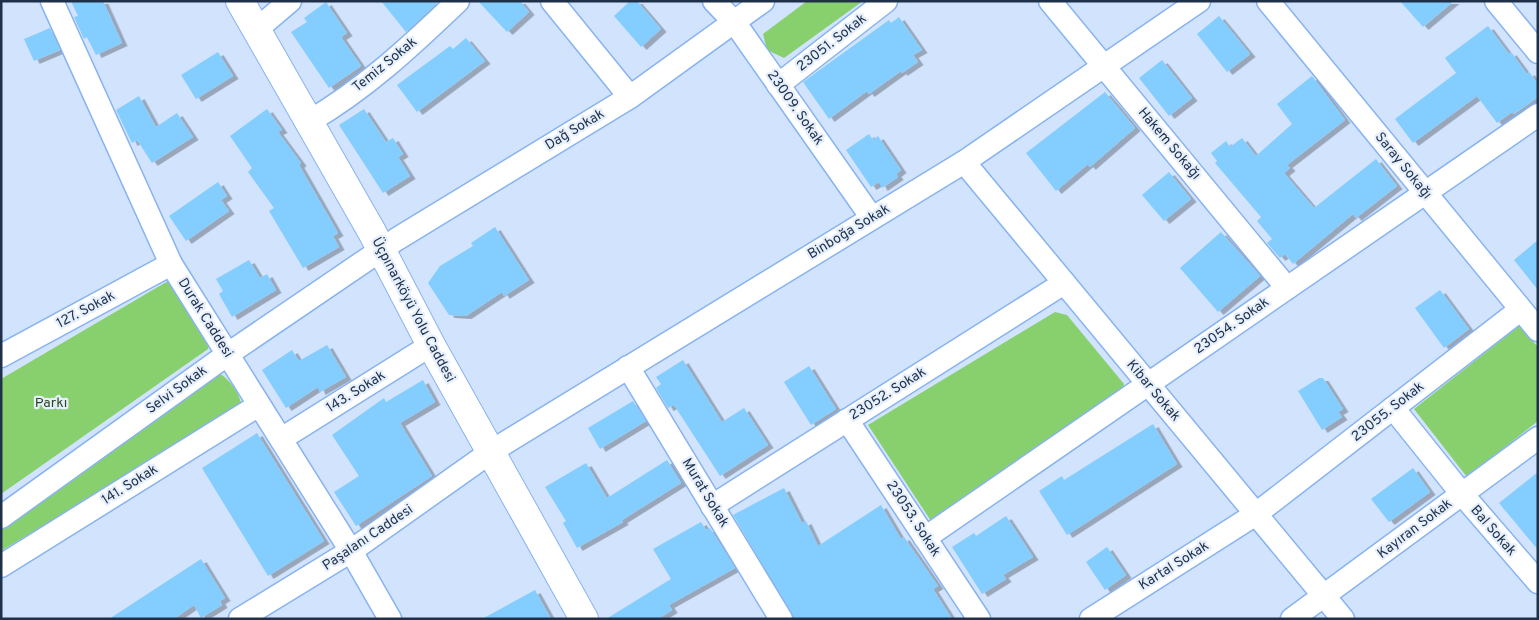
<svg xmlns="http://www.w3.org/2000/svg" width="1539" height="620" viewBox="0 0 1539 620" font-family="Overpass,sans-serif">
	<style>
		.green { fill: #88d06e }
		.building { fill: #83cefe; filter: url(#shadow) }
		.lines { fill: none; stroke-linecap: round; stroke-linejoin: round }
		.minor-casing { stroke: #88b3f1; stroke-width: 25 }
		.secondary-casing { stroke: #88b3f1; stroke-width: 30 }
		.minor { stroke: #fff; stroke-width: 22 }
		.secondary { stroke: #fff; stroke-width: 28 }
		.labels { text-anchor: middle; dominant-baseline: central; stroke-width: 4.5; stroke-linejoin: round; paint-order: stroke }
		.street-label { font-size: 14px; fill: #1f3049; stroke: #e6effc }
		.park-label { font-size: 14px; fill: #29481d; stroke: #e6effc }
	</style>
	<defs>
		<filter id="shadow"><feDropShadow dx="5.5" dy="3" stdDeviation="0" flood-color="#0004"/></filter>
	</defs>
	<rect width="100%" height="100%" fill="#d1e3fd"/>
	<!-- green -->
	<g class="green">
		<polygon points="807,1 863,1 784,58 767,50 763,34"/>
		<polygon points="168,281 172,282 209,344 208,349 1,494 1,379"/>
		<polygon points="1055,312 1067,315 1124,384 1122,394 933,524 868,425"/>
		<polygon points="1519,326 1538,347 1538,421 1467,477 1414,409"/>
		<path d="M219,373C230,380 238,391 241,403L235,411L1,551V527Z"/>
	</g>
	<!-- building -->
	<g class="building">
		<polygon points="71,1 103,1 122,43 96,55 87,37 84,39 74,17 78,16"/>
		<polygon points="381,1 439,1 406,32"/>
		<polygon points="478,1 520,1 529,12 507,32"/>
		<polygon points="630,1 637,1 661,29 641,47 614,16"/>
		<polygon points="1400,1 1454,1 1423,27"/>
		<polygon points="326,2 347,33 341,37 361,66 329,88 291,32 307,22 304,18"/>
		<polygon points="1219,16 1250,54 1227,72 1197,34"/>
		<polygon points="899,17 922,50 913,55 918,62 902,73 901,71 869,94 867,91 829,119 803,82 889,20 891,23"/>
		<polygon points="1488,26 1509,54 1511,52 1527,74 1529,72 1538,84 1538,97 1514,114 1512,112 1497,123 1477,96 1413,143 1395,119 1456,73 1445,58"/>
		<polygon points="50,28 60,50 34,61 24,39"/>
		<polygon points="466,38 485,61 417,112 397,85 450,46 453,49"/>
		<polygon points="218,52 233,76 196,99 181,75"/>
		<polygon points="1162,60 1192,98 1169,116 1139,78"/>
		<polygon points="1312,76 1345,120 1287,165 1290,168 1284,173 1314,208 1376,159 1397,186 1356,218 1353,214 1293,264 1285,254 1280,258 1267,243 1272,239 1257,221 1261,217 1215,163 1217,161 1211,153 1226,141 1230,147 1242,138 1256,156 1292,124 1277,104"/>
		<polygon points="1105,92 1135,128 1090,167 1088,164 1056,191 1026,153"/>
		<polygon points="139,96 156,127 177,113 193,137 152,163 137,140 132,143 116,110"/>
		<polygon points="267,109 282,130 278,132 301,163 299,165 338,233 333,236 339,247 303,268 269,211 274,208 248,172 252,168 230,136"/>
		<polygon points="364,109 386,142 393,138 403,154 398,157 410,176 383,193 339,125"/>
		<polygon points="869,134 873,140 878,136 901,170 896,174 898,177 882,188 879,182 871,187 846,150"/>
		<polygon points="1169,172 1191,199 1164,221 1142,195"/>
		<polygon points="218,182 227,196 221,200 229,211 186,241 169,216"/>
		<polygon points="495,227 529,280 504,296 502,292 466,316 449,315 428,283 440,266 473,246 471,243"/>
		<polygon points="1221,232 1260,276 1218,312 1180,268"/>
		<polygon points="1538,240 1538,290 1514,260"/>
		<polygon points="249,260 260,278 267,274 276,290 232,317 219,294 223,291 216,279"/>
		<polygon points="1440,290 1469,329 1444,348 1415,308"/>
		<polygon points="327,345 346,377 320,392 318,387 286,408 262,370 292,350 299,361"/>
		<polygon points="683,360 722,422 744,408 768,445 720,476 674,405 668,408 656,388 661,384 656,377"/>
		<polygon points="809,366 836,409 811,425 784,382"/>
		<polygon points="1319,378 1323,378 1343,409 1338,412 1342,417 1322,430 1298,391"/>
		<polygon points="423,380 435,402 400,423 432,476 356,526 334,492 359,476 332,435 384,398 386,402"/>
		<polygon points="633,401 646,421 600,449 588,428"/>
		<polygon points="1153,424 1177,464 1067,535 1039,491 1062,476 1064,480"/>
		<polygon points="257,433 324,541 268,576 202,468"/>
		<polygon points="667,460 681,483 622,520 623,522 577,548 563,523 566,521 545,487 586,463 607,498"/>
		<polygon points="1413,468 1430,492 1389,522 1371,499"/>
		<polygon points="1538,472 1538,550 1499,503"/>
		<polygon points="784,488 802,523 806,521 818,546 881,505 901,539 904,537 938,586 933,589 952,619 794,619 733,515"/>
		<polygon points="1006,516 1033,557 1003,575 1006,579 982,594 952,547 974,533 976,536"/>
		<polygon points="701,522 706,530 710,528 735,568 669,605 672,610 658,619 606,619 671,579 653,549"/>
		<polygon points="1107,547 1126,575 1105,590 1086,562"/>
		<polygon points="201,559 225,598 220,601 222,605 201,618 194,605 174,619 109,619"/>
		<polygon points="535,590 551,619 482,619"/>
	</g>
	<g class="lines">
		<!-- minor casing -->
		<g class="minor-casing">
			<g id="minor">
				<polyline points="52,1 171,264 351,551 390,619"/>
				<polyline points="552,1 630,97"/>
				<polyline points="714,1 735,23 872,218"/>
				<polyline points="1050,1 1287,288"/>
				<polyline points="1268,1 1538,330"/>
				<polyline points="1496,1 1538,52"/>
				<polyline points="256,30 290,1"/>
				<polyline points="778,85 886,1"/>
				<path d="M308,122C364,90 411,46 458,1"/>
				<polyline points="964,162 1343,619"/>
				<polyline points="1,356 171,264"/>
				<polyline points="628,367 781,619"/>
				<polyline points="1393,408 1462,494 1538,582"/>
				<polyline points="847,420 979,619"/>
				<polyline points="281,439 431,345"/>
				<polyline points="712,506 1064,283"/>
				<polyline points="1,517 228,354 397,239 630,97 763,1"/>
				<polyline points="925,538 1538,115"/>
				<polyline points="1,566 259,405"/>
				<polyline points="240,619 351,551 492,451 964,162 1199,1"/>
				<polyline points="1091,619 1256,514 1520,310"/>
				<polyline points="1292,619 1538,438"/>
			</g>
		</g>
		<!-- secondary casing -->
		<g class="secondary-casing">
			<polyline id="secondary" points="240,1 372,232 431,345 584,619"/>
		</g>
		<!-- minor -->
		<use href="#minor" class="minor"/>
		<!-- secondary -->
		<use href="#secondary" class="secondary"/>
	</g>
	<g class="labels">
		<!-- street labels -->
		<g class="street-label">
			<text transform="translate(832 43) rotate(-38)">23051. Sokak</text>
			<text transform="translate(385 65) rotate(-39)">Temiz Sokak</text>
			<text transform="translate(795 108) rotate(55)">23009. Sokak</text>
			<text transform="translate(575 130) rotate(-31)">Dağ Sokak</text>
			<text transform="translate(1169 144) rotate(50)">Hakem Sokağı</text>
			<text transform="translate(1403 166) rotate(51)">Saray Sokağı</text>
			<text transform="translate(849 232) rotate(-31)">Binboğa Sokak</text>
			<text transform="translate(86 310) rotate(-28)">127. Sokak</text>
			<text transform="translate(413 310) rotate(62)">Üçpınarköyü Yolu Caddesi</text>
			<text transform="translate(205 318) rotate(58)">Durak Caddesi</text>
			<text transform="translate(1232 326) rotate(-35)">23054. Sokak</text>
			<text transform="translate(177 390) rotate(-36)">Selvi Sokak</text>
			<text transform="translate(1153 391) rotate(50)">Kibar Sokak</text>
			<text transform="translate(356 392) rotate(-32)">143. Sokak</text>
			<text transform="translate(888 394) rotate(-32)">23052. Sokak</text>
			<text transform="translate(1388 412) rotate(-38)">23055. Sokak</text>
			<text transform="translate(130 485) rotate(-32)">141. Sokak</text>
			<text transform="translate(705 493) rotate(59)">Murat Sokak</text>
			<text transform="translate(913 519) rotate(57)">23053. Sokak</text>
			<text transform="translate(1415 529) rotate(-37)">Kayıran Sokak</text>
			<text transform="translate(1493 531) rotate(49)">Bal Sokak</text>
			<text transform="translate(368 538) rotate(-34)">Paşalanı Caddesi</text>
			<text transform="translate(1174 566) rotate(-32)">Kartal Sokak</text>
		</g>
		<!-- park labels -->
		<g class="park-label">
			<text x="51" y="403">Parkı</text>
		</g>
	</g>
	<!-- border -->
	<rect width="1539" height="620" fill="none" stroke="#1f3049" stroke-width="5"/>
</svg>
